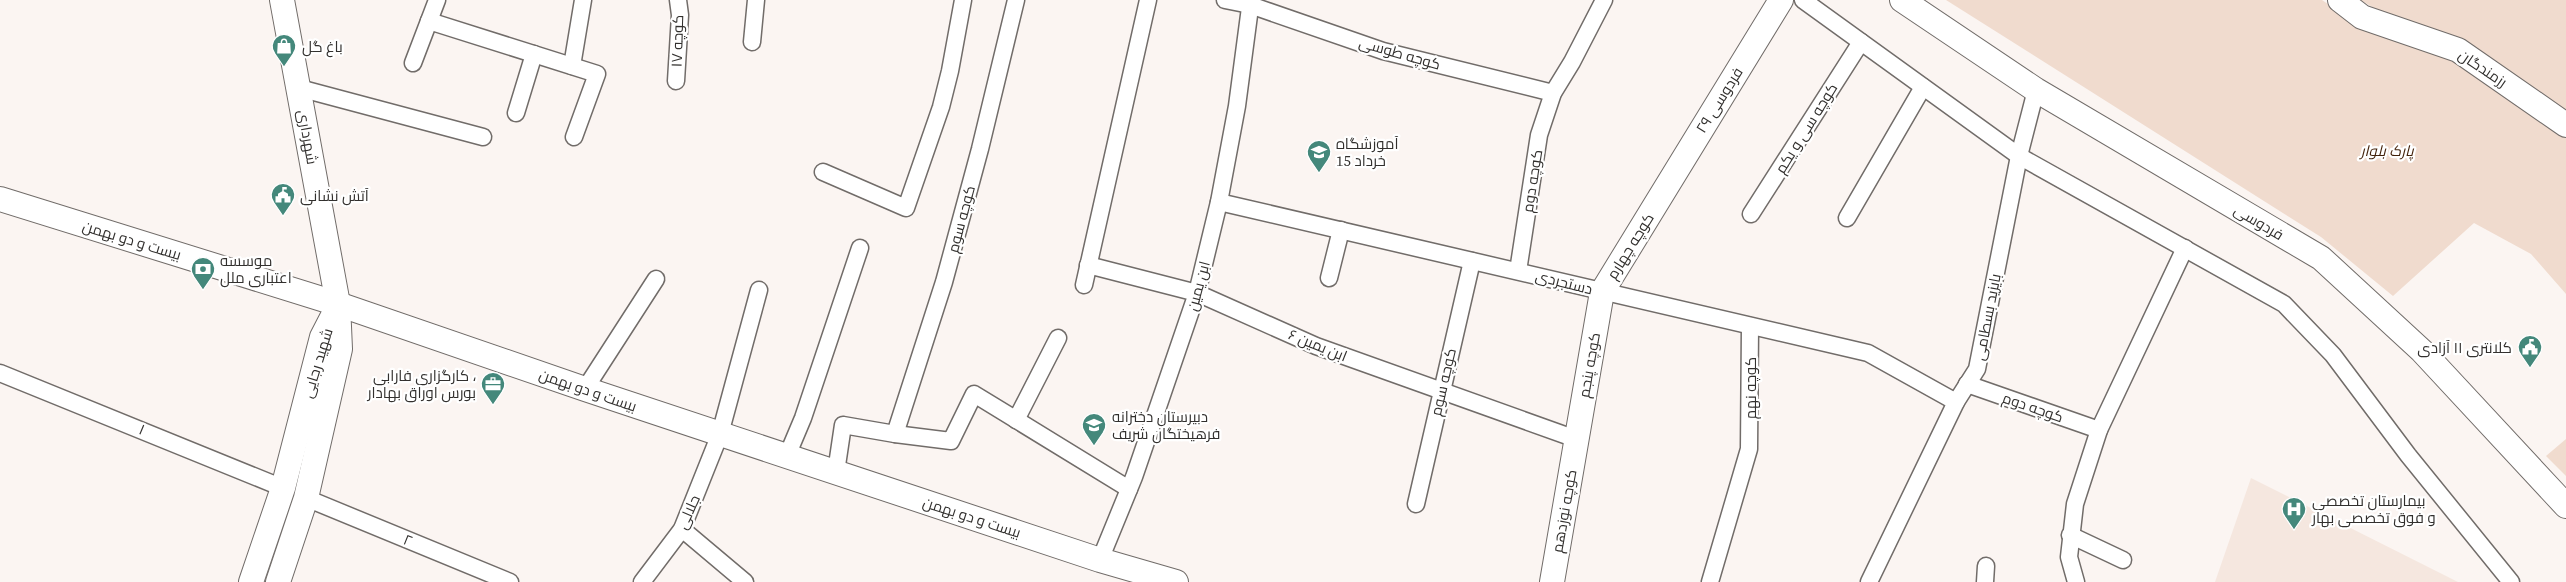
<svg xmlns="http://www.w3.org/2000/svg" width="2566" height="582" viewBox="0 0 2566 582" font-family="'Source Serif 4',Cairo,serif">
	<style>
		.built { fill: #f5e7df }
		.green { fill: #f0dbce }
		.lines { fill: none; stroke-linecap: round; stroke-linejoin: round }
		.street-casing { stroke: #716c69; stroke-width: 19 }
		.secondary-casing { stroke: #716c69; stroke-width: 26 }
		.street { stroke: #fff; stroke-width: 16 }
		.secondary { stroke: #fff; stroke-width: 24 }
		.labels { text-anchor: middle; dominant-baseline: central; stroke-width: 4.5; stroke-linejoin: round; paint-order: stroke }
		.street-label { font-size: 15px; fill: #32302e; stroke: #fff }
		.poi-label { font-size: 15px; fill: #32302e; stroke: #fff; text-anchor: start }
		.park-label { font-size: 15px; font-style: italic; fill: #401f07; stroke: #fff }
	</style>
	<rect width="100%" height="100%" fill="#fbf5f2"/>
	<!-- built -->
	<polygon class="built" points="2251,478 2458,582 2215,582"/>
	<!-- green -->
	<g class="green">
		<polygon points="1946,0 2322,0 2368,31 2430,48 2476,74 2566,138 2566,294 2531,254 2474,223 2393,296 2321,237"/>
		<polygon points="2360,0 2566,0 2566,114 2378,10"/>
		<polygon points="2566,439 2566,476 2546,456"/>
	</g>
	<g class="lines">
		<!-- street casing -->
		<g class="street-casing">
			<g id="street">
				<polyline points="1225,0 1250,5 1383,51 1553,93"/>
				<polyline points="1803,0 2019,156 2284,304 2333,355 2408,455 2511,582"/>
				<polyline points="429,21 597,74 574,137"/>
				<polyline points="752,42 756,0"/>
				<polyline points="413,63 437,0"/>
				<polyline points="572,66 583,0"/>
				<polyline points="676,81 680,15 678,0"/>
				<polyline points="299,88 483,137"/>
				<polyline points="516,113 534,54"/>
				<polyline points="823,172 906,208 941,107 950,71 963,0"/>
				<polyline points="1219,202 1868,353 1956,402"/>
				<polyline points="1751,214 1861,42"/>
				<polyline points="1847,218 1923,87"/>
				<polyline points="1088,265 1197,293 1316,346 1576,439"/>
				<polyline points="1518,271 1539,135 1553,93 1572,62 1604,0"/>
				<polyline points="1329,278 1341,230"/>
				<polyline points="1084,285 1148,0"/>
				<polyline points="0,373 283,488"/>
				<polyline points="1967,384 2099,430"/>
				<polyline points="585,389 656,279"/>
				<polyline points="1016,420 1058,338"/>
				<polyline points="895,434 944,282 980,149 1016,0"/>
				<polyline points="787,456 803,418 860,248"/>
				<polyline points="836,472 843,425 895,434 951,441 974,394 1129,489"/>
				<polyline points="306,498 510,582"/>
				<polyline points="1416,504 1472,261"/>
				<polyline points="682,529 745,582"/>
				<polyline points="2070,535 2123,560"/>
				<polyline points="1100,560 1134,477 1197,293 1219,202 1237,106 1251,0"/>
				<polyline points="642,582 682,529 720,434 759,290"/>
				<polyline points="1710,582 1749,449 1750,326"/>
				<polyline points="1869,582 1956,402 1977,369 2019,156 2036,90"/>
				<polyline points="1985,582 1986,566"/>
				<polyline points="2076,582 2069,557 2075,504 2099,430 2185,248"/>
			</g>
		</g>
		<!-- secondary casing -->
		<g class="secondary-casing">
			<g id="secondary">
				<polyline points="1902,0 2036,90 2321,258 2422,351 2566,506"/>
				<polyline points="2340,0 2362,17 2458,50 2566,125"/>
				<polyline points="0,199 338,304 585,389 1100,560 1176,582"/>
				<polyline points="251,582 283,488 322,337 338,306"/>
				<polyline points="278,582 306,498 340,349 338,304 282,0"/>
				<polyline points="1552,582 1602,292 1781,0"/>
			</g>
		</g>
		<!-- street -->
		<use href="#street" class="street"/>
		<!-- secondary -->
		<use href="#secondary" class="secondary"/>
	</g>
	<!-- icons -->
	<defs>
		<g id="shop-pin" transform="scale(1.25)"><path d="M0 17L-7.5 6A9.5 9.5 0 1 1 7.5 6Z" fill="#44887b" stroke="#fff"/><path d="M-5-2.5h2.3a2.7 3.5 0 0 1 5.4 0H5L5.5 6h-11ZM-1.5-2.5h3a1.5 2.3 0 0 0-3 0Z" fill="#fff"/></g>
		<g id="school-pin" transform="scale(1.25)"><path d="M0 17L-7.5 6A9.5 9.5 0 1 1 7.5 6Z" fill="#44887b" stroke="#fff"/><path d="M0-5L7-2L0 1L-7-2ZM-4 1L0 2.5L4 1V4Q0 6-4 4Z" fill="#fff"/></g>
		<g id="civic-pin" transform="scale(1.25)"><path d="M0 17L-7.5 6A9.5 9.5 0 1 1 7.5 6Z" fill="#44887b" stroke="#fff"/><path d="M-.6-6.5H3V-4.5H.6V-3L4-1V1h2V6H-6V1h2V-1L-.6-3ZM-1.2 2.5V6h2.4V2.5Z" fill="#fff"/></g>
		<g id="bank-pin" transform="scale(1.25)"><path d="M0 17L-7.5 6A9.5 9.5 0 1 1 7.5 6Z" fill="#44887b" stroke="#fff"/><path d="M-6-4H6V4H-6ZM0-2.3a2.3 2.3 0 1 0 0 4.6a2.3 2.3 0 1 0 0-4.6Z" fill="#fff"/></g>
		<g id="office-pin" transform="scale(1.25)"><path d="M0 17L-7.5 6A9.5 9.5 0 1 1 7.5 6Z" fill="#44887b" stroke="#fff"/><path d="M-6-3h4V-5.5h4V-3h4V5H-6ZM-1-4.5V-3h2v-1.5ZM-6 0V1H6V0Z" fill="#fff"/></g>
		<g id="hospital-pin" transform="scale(1.25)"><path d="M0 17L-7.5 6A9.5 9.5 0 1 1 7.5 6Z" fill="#44887b" stroke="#fff"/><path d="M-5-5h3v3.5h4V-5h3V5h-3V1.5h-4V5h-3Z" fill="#fff"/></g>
	</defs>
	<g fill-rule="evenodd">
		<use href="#shop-pin" x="284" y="46"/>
		<use href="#school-pin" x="1319" y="152"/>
		<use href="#civic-pin" x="283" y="195"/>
		<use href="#bank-pin" x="203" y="269"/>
		<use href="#civic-pin" x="2530" y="347"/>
		<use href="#office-pin" x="493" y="384"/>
		<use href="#school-pin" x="1094" y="425"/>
		<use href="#hospital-pin" x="2294" y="509"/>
	</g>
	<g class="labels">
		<!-- street labels -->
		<g class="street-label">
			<text transform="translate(677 41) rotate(-88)">۱۷ کوچه</text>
			<text transform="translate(1400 53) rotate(16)">کوچه طوسی</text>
			<text transform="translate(2483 68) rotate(34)">رزمندگان</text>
			<text transform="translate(1719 100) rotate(-58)">فردوسی ۲۹</text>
			<text transform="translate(1806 128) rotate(-58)">کوچه سی و یکم</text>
			<text transform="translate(308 137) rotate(80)">شهرداری</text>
			<text transform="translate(1532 181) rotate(-81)">کوچه دوم</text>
			<text transform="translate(961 219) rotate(-75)">کوچه سوم</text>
			<text transform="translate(2259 222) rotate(31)">فردوسی</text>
			<text transform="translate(132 240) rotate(17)">بیست و دو بهمن</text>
			<text transform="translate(1630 246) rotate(-58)">کوچه چهارم</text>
			<text transform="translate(1564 282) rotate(14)">دستجردی</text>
			<text transform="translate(1198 286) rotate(-75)">ابن یمین</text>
			<text transform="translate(1987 317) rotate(-79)">بایزید بسطامی</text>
			<text transform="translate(1318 345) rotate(22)">ابن یمین ۶</text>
			<text transform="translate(317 363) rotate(-73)">شهید رجایی</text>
			<text transform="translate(1589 365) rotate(-80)">کوچه پنجم</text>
			<text transform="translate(1443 382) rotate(-77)">کوچه سوم</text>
			<text transform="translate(1750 388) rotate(-90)">کوچه نهم</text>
			<text transform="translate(588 390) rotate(19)">بیست و دو بهمن</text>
			<text transform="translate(2033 407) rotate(19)">کوچه دوم</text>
			<text transform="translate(142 429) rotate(23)">۱</text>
			<text transform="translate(1564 511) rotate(-80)">کوچه نوزدهم</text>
			<text transform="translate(688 512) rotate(-66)">جلالی</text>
			<text transform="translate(972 517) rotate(18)">بیست و دو بهمن</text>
			<text transform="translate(408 540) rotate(22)">۲</text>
		</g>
		<!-- poi labels -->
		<g class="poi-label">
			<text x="302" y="46">باغ گل</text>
			<text x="1336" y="143">آموزشگاه<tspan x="1336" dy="17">15 خرداد</tspan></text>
			<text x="300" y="195">آتش نشانی</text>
			<text x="220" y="260">موسسه<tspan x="220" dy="17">اعتباری ملل</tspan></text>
			<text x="2512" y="347" text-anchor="end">کلانتری ۱۱ آزادی</text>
			<text x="476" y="375" text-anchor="end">کارگزاری فارابی ،<tspan x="476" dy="17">بورس اوراق بهادار</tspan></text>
			<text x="1112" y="416">دبیرستان دخترانه<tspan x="1112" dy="17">فرهیختگان شریف</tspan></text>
			<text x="2312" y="500">بیمارستان تخصصی<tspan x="2312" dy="17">و فوق تخصصی بهار</tspan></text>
		</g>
		<!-- park labels -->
		<g class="park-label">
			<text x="2387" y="150">پارک بلوار</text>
		</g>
	</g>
</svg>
